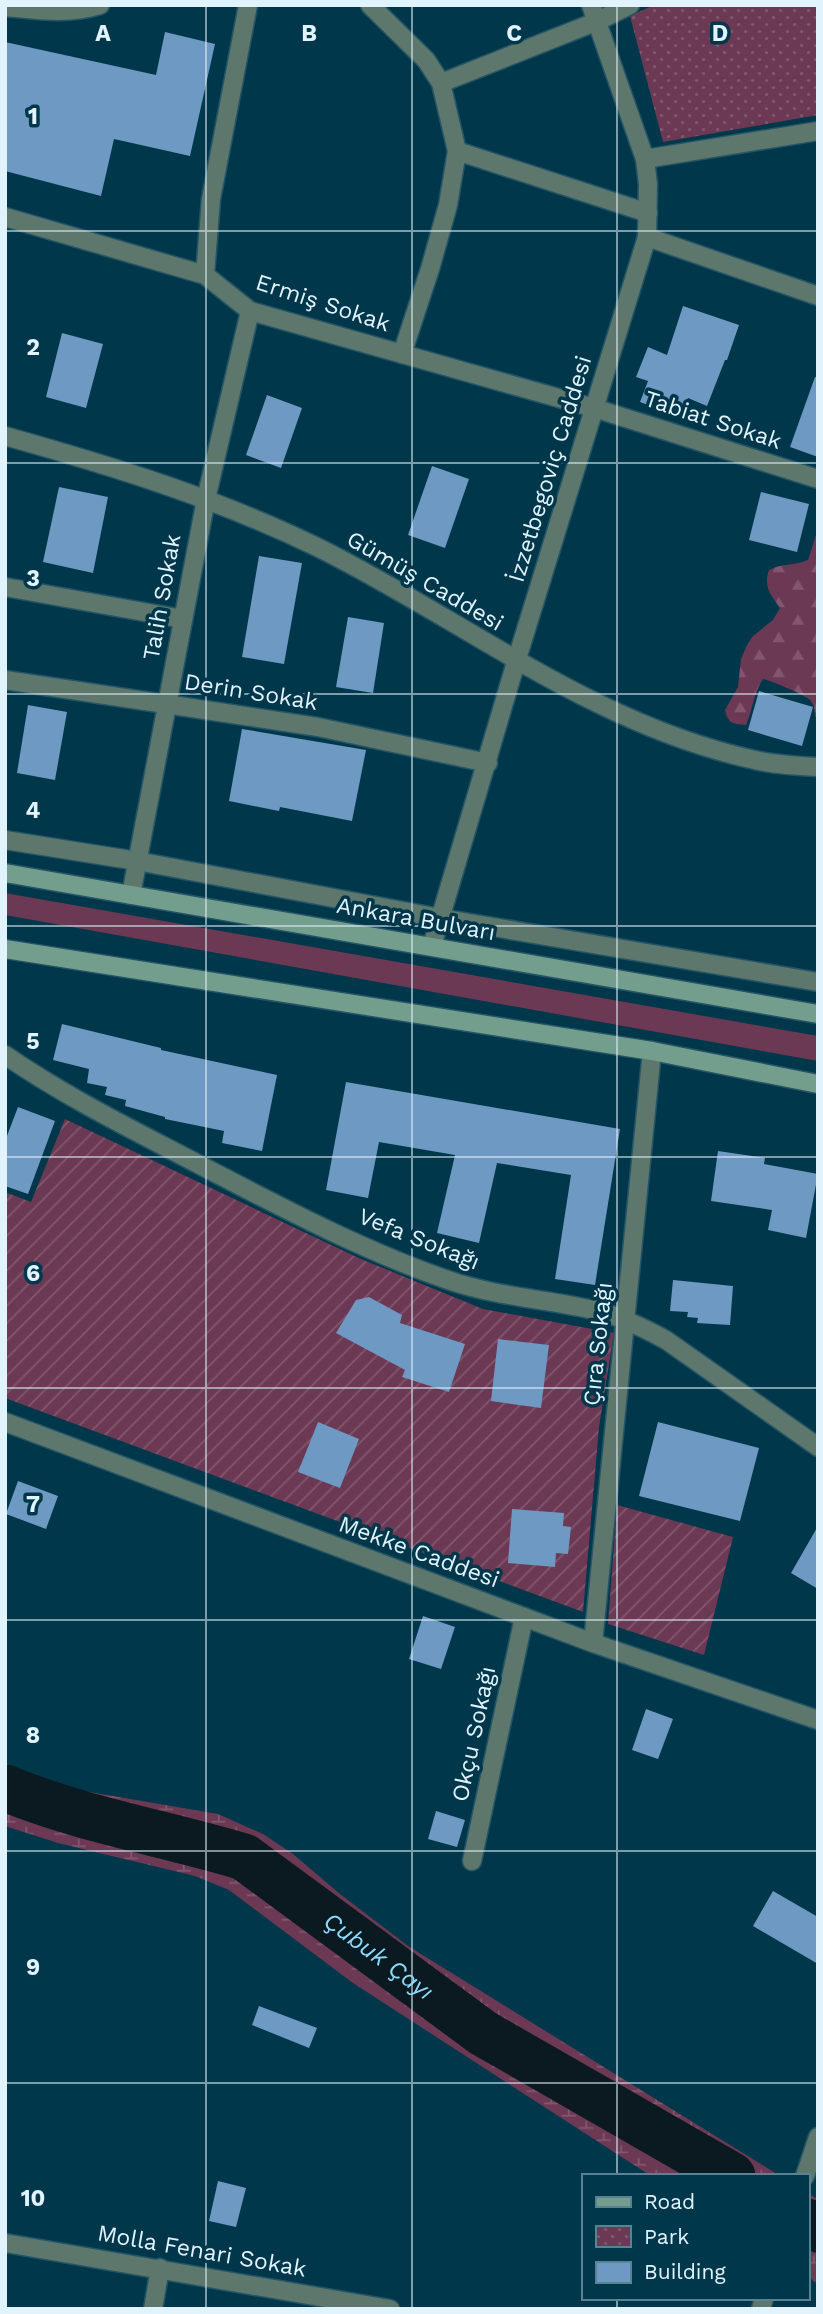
<svg xmlns="http://www.w3.org/2000/svg" width="823" height="2314" viewBox="0 0 823 2314" font-family="'Work Sans',sans-serif">
	<style>
		.grass { fill: #6c3954 }
		.forest { fill: url(#forest-firs) }
		.wetland { fill: url(#wetland-marsh) }
		.park { fill: url(#park-dots) }
		.garden { fill: url(#garden-furrows) }
		.lines { fill: none; stroke-linecap: round; stroke-linejoin: round }
		.river { stroke: #0b1a21; stroke-width: 47 }
		.building { fill: #6e99c2 }
		.pedestrian-casing { stroke: #245567; stroke-width: 21 }
		.minor-casing { stroke: #245567; stroke-width: 21 }
		.tertiary-casing { stroke: #245567; stroke-width: 21 }
		.secondary-casing { stroke: #245567; stroke-width: 21 }
		.pedestrian { stroke: #5d776c; stroke-width: 18 }
		.minor { stroke: #5d776c; stroke-width: 18 }
		.tertiary { stroke: #5d776c; stroke-width: 18 }
		.secondary { stroke: #739e8d; stroke-width: 18 }
		.grid { fill: none; stroke: #e1f3fd; stroke-width: 2; stroke-opacity: 0.55 }
		.labels { text-anchor: middle; dominant-baseline: central; stroke-width: 7; stroke-linejoin: round; paint-order: stroke }
		.street-label { font-size: 23px; fill: #e1f3fd; stroke: #00374a }
		.water-label { font-size: 24px; font-style: italic; fill: #8bdbff; stroke: #00374a }
		.grid-label { font-size: 23px; text-anchor: middle; font-weight: bold; fill: #e1f3fd; stroke: #00374a; stroke-width: 7; stroke-linejoin: round; paint-order: stroke }
	</style>
	<defs>
		<pattern id="forest-firs" width="22" height="20" patternUnits="userSpaceOnUse" patternTransform="scale(1.75)"><rect width="22" height="20" fill="#6c3954"/><path d="M5 1l3.5 6h-7zM16 11l3.5 6h-7z" fill="#81566e"/></pattern>
		<pattern id="wetland-marsh" width="20" height="14" patternUnits="userSpaceOnUse" patternTransform="scale(1.75)"><rect width="20" height="14" fill="#6c3954"/><path d="M1 5h8M5 5V1M11 12h8M15 12V8" fill="none" stroke="#81566e"/></pattern>
		<pattern id="park-dots" width="8" height="8" patternUnits="userSpaceOnUse" patternTransform="scale(1.75)"><rect width="8" height="8" fill="#6c3954"/><path d="M2 2h.1M6 6h.1" fill="none" stroke="#81566e" stroke-width="1.8" stroke-linecap="round"/></pattern>
		<pattern id="garden-furrows" width="10" height="10" patternUnits="userSpaceOnUse" patternTransform="scale(1.75)"><rect width="10" height="10" fill="#6c3954"/><path d="M-1 1l2-2M0 10L10 0M9 11l2-2" fill="none" stroke="#81566e"/></pattern>
	</defs>
	<rect width="100%" height="100%" fill="#00374a"/>
	<!-- grass -->
	<polygon class="grass" points="5,893 818,1036 818,1061 5,915"/>
	<!-- forest -->
	<path class="forest" d="M818,529V717H815C815,710 815,706 810,700C807,696 770,680 763,679C753,694 753,709 746,725C732,724 728,723 725,710L738,687L741,659L747,645L753,636L773,620L780,608C771,595 763,587 769,570C782,563 794,566 808,560Z"/>
	<!-- wetland -->
	<g class="wetland">
		<polygon points="5,1763 30,1776 72,1789 218,1814 263,1834 293,1854 340,1894 408,1946 780,2176 651,2176 353,1983 229,1890 195,1876 58,1843 5,1826"/>
		<polygon points="807,2193 818,2199 818,2284 807,2276"/>
	</g>
	<!-- park -->
	<polygon class="park" points="654,5 818,5 818,115 663,142 630,16"/>
	<!-- garden -->
	<g class="garden">
		<polygon points="65,1119 361,1259 483,1309 614,1333 599,1427 583,1612 5,1398 5,1192 31,1202"/>
		<polygon points="617,1505 733,1537 704,1655 608,1624"/>
	</g>
	<g class="lines">
		<!-- river -->
		<g class="river">
			<path id="s1" d="M5,1788C83,1820 164,1833 244,1857L483,2033L732,2176"/>
			<polyline points="807,2222 818,2229"/>
		</g>
	</g>
	<!-- building -->
	<g class="building">
		<polygon points="165,32 215,44 190,156 114,139 101,196 5,171 5,42 156,75"/>
		<polygon points="683,306 739,325 727,360 725,360 707,406 688,398 680,417 640,402 648,381 636,377 648,347 667,355"/>
		<polygon points="62,333 103,344 86,408 46,397"/>
		<polygon points="815,377 818,377 818,457 790,447"/>
		<polygon points="267,395 302,408 281,468 246,455"/>
		<polygon points="432,466 469,479 445,548 408,535"/>
		<polygon points="59,487 108,497 93,573 43,562"/>
		<polygon points="761,492 809,504 797,552 749,540"/>
		<polygon points="259,556 302,563 284,664 242,657"/>
		<polygon points="348,617 384,623 373,693 336,687"/>
		<polygon points="759,691 813,707 802,746 748,730"/>
		<polygon points="28,705 67,712 55,780 17,773"/>
		<polygon points="242,729 366,750 352,821 280,807 279,811 229,801"/>
		<polygon points="62,1024 161,1048 161,1050 277,1075 262,1151 222,1143 224,1131 165,1119 165,1117 125,1106 126,1100 105,1095 107,1087 87,1083 89,1069 53,1060"/>
		<polygon points="346,1082 620,1129 595,1285 555,1279 571,1175 497,1163 479,1243 437,1233 455,1155 379,1142 368,1198 326,1190"/>
		<polygon points="18,1107 55,1121 28,1194 5,1186 5,1141"/>
		<polygon points="718,1151 765,1158 764,1164 818,1174 806,1238 768,1230 772,1210 711,1201"/>
		<polygon points="673,1280 733,1286 730,1325 697,1323 698,1318 687,1317 688,1312 670,1311"/>
		<polygon points="369,1297 402,1315 400,1323 465,1344 449,1392 402,1377 405,1370 336,1333 356,1300"/>
		<polygon points="498,1339 549,1345 541,1408 491,1401"/>
		<polygon points="318,1422 359,1439 340,1488 298,1472"/>
		<polygon points="658,1422 759,1448 740,1521 639,1496"/>
		<polygon points="18,1481 58,1496 46,1529 6,1514"/>
		<polygon points="512,1509 564,1513 563,1526 571,1527 568,1554 556,1553 555,1567 508,1563"/>
		<polygon points="818,1526 818,1589 791,1573"/>
		<polygon points="423,1616 455,1627 441,1669 409,1659"/>
		<polygon points="646,1709 673,1719 658,1759 632,1750"/>
		<polygon points="436,1811 465,1820 457,1847 428,1839"/>
		<polygon points="773,1891 818,1917 818,1964 753,1926"/>
		<polygon points="259,2006 317,2028 309,2048 252,2025"/>
		<polygon points="218,2181 246,2188 236,2227 209,2221"/>
	</g>
	<g class="lines">
		<!-- pedestrian casing -->
		<g class="pedestrian-casing">
			<polyline id="pedestrian" points="5,840 137,861 440,918 818,982"/>
		</g>
		<!-- minor casing -->
		<g class="minor-casing">
			<g id="minor">
				<polyline points="370,5 426,60 441,83 457,151 448,205 430,269 402,354"/>
				<path d="M5,7C37,10 69,15 100,5"/>
				<polyline points="441,83 598,21 630,5"/>
				<polyline points="457,151 648,213"/>
				<polyline points="645,159 818,131"/>
				<polyline points="5,217 205,275 250,311 594,408 818,479"/>
				<polyline points="647,237 818,296"/>
				<polyline points="205,275 211,199 248,5"/>
				<polyline points="5,587 183,619"/>
				<polyline points="5,680 318,727 488,763"/>
				<polyline points="131,895 206,499 250,311"/>
				<path d="M5,1055C66,1097 133,1130 198,1164C279,1206 361,1250 448,1280C497,1297 548,1299 598,1311C622,1317 644,1328 666,1340L818,1447"/>
				<polyline points="593,1643 652,1051"/>
				<polyline points="472,1861 524,1617"/>
				<polyline points="5,2243 390,2309"/>
				<polyline points="153,2309 160,2268"/>
			</g>
		</g>
		<!-- tertiary casing -->
		<g class="tertiary-casing">
			<g id="tertiary">
				<path d="M5,436C112,466 219,499 319,548C464,620 593,725 755,760C775,765 797,766 818,767"/>
				<polyline points="432,946 516,662 647,237 648,184 645,159 591,5"/>
				<polyline points="5,1422 593,1643 818,1720"/>
				<polyline points="805,2176 818,2137"/>
				<polyline points="761,2309 764,2298"/>
			</g>
		</g>
		<!-- secondary casing -->
		<g class="secondary-casing">
			<g id="secondary">
				<polyline points="5,873 818,1014"/>
				<polyline points="5,949 652,1051 818,1084"/>
			</g>
		</g>
		<!-- pedestrian -->
		<use href="#pedestrian" class="pedestrian"/>
		<!-- minor -->
		<use href="#minor" class="minor"/>
		<!-- tertiary -->
		<use href="#tertiary" class="tertiary"/>
		<!-- secondary -->
		<use href="#secondary" class="secondary"/>
	</g>
	<!-- grid -->
	<path class="grid" d="M206,5V2309M412,5V2309M617,5V2176M5,231H818M5,463H818M5,694H818M5,926H818M5,1157H818M5,1388H818M5,1620H818M5,1851H818M5,2083H818M617,2298V2309"/>
	<g class="labels">
		<!-- street labels -->
		<g class="street-label">
			<text transform="translate(323 303) rotate(18)">Ermiş Sokak</text>
			<text transform="translate(713 420) rotate(18)">Tabiat Sokak</text>
			<text transform="translate(550 469) rotate(-73)">İzzetbegoviç Caddesi</text>
			<text transform="translate(425 581) rotate(30)">Gümüş Caddesi</text>
			<text transform="translate(162 597) rotate(-80)">Talih Sokak</text>
			<text transform="translate(251 692) rotate(9)">Derin Sokak</text>
			<text transform="translate(416 919) rotate(10)">Ankara Bulvarı</text>
			<text transform="translate(419 1239) rotate(22)">Vefa Sokağı</text>
			<text transform="translate(598 1344) rotate(-84)">Çıra Sokağı</text>
			<text transform="translate(419 1552) rotate(20)">Mekke Caddesi</text>
			<text transform="translate(474 1734) rotate(-78)">Okçu Sokağı</text>
			<text transform="translate(202 2251) rotate(10)">Molla Fenari Sokak</text>
		</g>
		<!-- water labels -->
		<g class="water-label">
			<text stroke="none"><textPath href="#s1" startOffset="416">Çubuk Çayı</textPath></text>
		</g>
	</g>
	<g class="grid-label">
		<text x="103" y="41">A</text>
		<text x="309" y="41">B</text>
		<text x="514" y="41">C</text>
		<text x="720" y="41">D</text>
		<text x="33" y="124">1</text>
		<text x="33" y="355">2</text>
		<text x="33" y="586">3</text>
		<text x="33" y="818">4</text>
		<text x="33" y="1049">5</text>
		<text x="33" y="1281">6</text>
		<text x="33" y="1512">7</text>
		<text x="33" y="1743">8</text>
		<text x="33" y="1975">9</text>
		<text x="33" y="2206">10</text>
	</g>
	<!-- border -->
	<rect width="823" height="2314" fill="none" stroke="#e1f3fd" stroke-width="14"/>
	<!-- legend -->
	<rect x="582" y="2174" width="228" height="126" fill="#00374a" stroke="#5a8292" stroke-width="2"/>
	<rect x="596" y="2197" width="35" height="10" fill="#739e8d" stroke="#5a8292" stroke-width="2"/>
	<text x="644" y="2209" font-size="21" fill="#e1f3fd">Road</text>
	<rect x="596" y="2226" width="35" height="21" fill="url(#park-dots)" stroke="#5a8292" stroke-width="2"/>
	<text x="644" y="2244" font-size="21" fill="#e1f3fd">Park</text>
	<rect x="596" y="2262" width="35" height="21" fill="#6e99c2" stroke="#5a8292" stroke-width="2"/>
	<text x="644" y="2279" font-size="21" fill="#e1f3fd">Building</text>
</svg>
